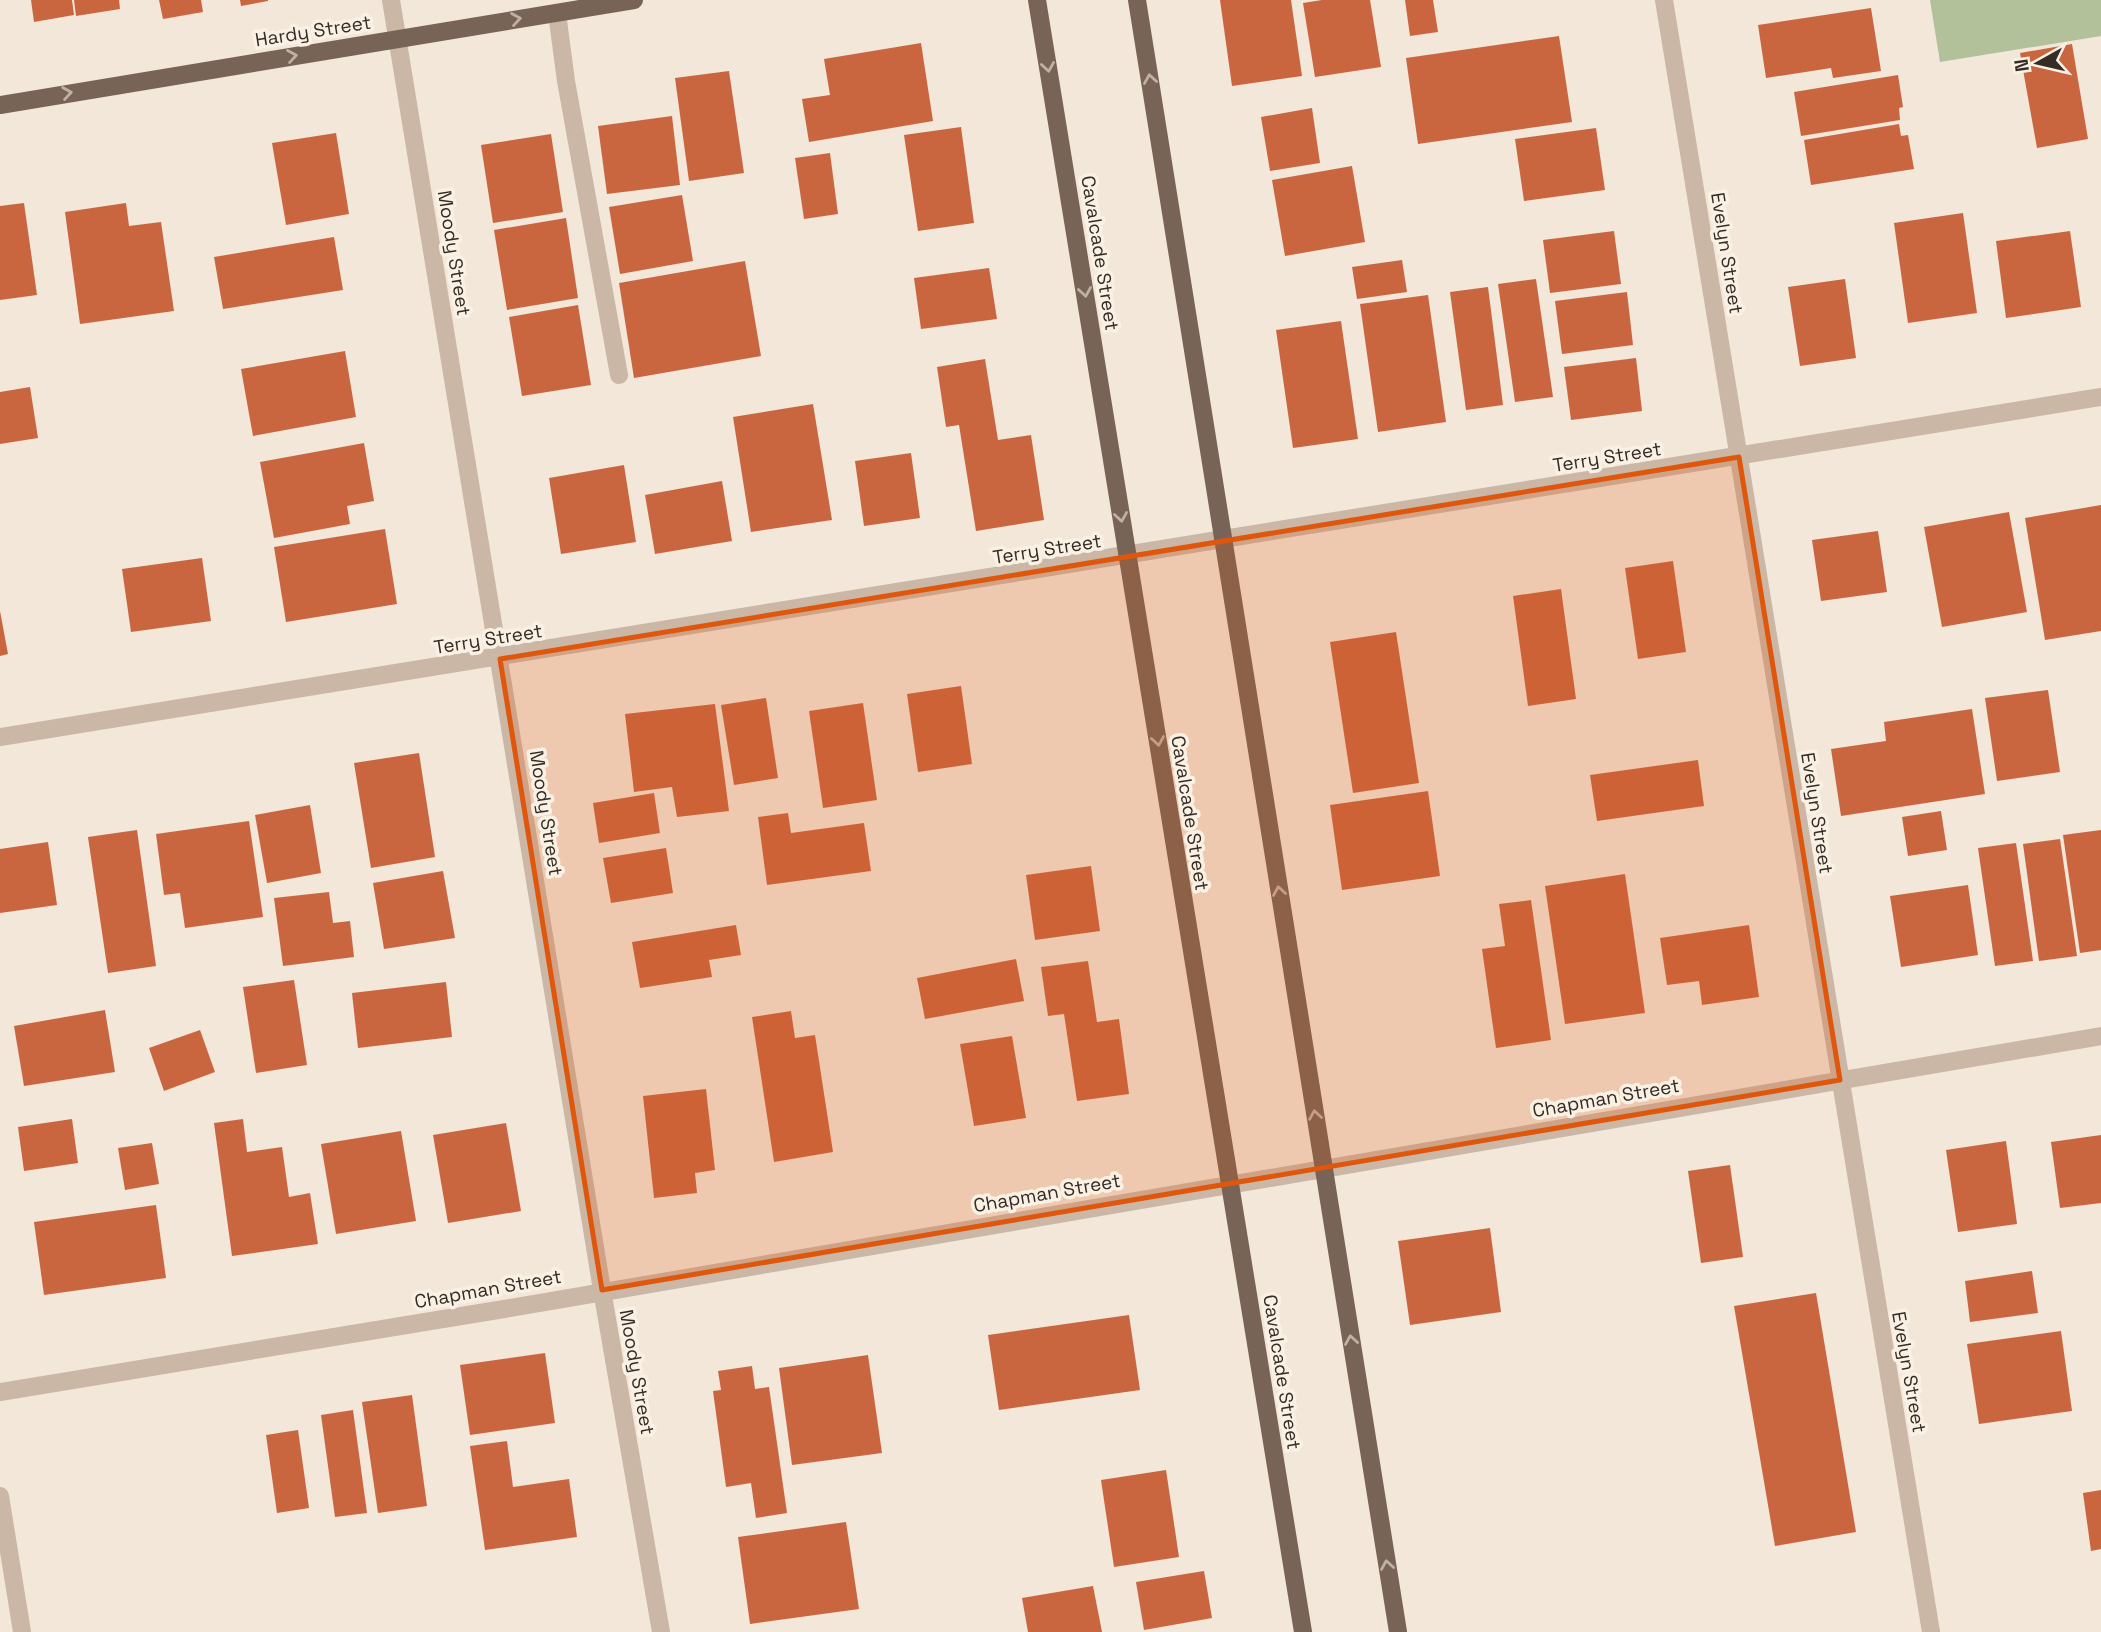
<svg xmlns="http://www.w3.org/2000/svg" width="2101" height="1632" viewBox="0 0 2101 1632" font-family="'Space Grotesk',sans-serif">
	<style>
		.green { fill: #b2c199 }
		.building { fill: #c96640 }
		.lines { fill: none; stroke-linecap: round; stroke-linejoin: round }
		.minor { stroke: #cab7a5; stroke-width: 18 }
		.major { stroke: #786357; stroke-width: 18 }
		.oneway { stroke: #c0b1a5 }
		.marked { fill: #df570d; fill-opacity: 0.2; stroke: #df570d; stroke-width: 5; stroke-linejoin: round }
		.labels { text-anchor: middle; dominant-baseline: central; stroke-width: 7; stroke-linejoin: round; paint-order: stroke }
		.street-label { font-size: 19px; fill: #362c26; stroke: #faf1e5 }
	</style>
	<rect width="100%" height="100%" fill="#f2e7d9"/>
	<!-- green -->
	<polygon class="green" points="1930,0 2101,0 2101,36 1940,62"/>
	<!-- building -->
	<g class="building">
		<polygon points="31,0 72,0 74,15 34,22"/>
		<polygon points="74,0 119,0 120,9 76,16"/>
		<polygon points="159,0 201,0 203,12 163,19"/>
		<polygon points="240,0 268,0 268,1 241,6"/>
		<polygon points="1220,0 1291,0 1302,76 1232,86"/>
		<polygon points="1322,0 1370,0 1381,67 1315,77 1303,3"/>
		<polygon points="1405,0 1433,0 1438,32 1410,36"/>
		<polygon points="1871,8 1881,71 1833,78 1831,68 1766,78 1758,25"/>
		<polygon points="1559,36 1572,122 1418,144 1406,58"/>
		<polygon points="921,43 933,121 809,142 802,99 830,95 824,59"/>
		<polygon points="2072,44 2088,139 2037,148 2020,53"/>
		<polygon points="729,71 744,173 689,181 675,78"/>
		<polygon points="1898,75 1903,107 1899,108 1900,120 1801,136 1794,92"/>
		<polygon points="1312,108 1320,163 1270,171 1261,117"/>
		<polygon points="672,116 680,185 607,194 598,126"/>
		<polygon points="1899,124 1901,136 1908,135 1914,169 1811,185 1804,140"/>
		<polygon points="961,127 974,223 918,231 904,135"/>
		<polygon points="1596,128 1605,190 1524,201 1515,139"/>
		<polygon points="336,133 349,214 286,225 272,143"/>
		<polygon points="551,134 563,212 493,223 481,145"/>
		<polygon points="830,153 838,214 804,219 795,158"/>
		<polygon points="1352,166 1365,242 1285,256 1272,180"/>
		<polygon points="682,195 693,261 620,274 609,207"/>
		<polygon points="24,203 37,295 0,300 0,206"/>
		<polygon points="126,203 129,226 161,222 174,311 80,324 65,212"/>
		<polygon points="1963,213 1977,313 1908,323 1894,223"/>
		<polygon points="566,218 578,298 507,310 494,230"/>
		<polygon points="1614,231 1621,284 1550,293 1543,240"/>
		<polygon points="2070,231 2081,307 2006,318 1996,241"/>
		<polygon points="334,237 343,290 223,309 214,257"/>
		<polygon points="1402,260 1407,292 1357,299 1352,267"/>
		<polygon points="745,261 761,356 634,378 619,283"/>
		<polygon points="989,268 997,319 921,329 914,278"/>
		<polygon points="1536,279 1553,397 1515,402 1498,284"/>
		<polygon points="1845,279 1856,358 1800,366 1788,287"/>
		<polygon points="1488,287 1503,405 1466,410 1450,292"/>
		<polygon points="1627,292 1633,345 1562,354 1555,301"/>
		<polygon points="1428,295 1446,422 1378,432 1360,304"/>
		<polygon points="578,305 591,385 522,396 509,317"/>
		<polygon points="1341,321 1358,439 1293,448 1276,330"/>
		<polygon points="345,351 356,417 253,436 241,369"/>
		<polygon points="1636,358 1642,411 1571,420 1564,367"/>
		<polygon points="985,359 998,440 1031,435 1044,520 976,531 959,425 946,427 937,367"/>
		<polygon points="30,387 38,438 0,444 0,392"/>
		<polygon points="813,404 832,520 751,532 733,417"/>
		<polygon points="364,443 374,501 347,506 350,524 274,538 260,462"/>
		<polygon points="911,453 920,518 864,526 855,461"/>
		<polygon points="624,465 636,542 561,554 549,478"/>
		<polygon points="722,481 732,541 655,554 645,495"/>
		<polygon points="2101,505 2101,631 2045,640 2025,518"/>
		<polygon points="2009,512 2027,612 1942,627 1924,527"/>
		<polygon points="385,529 397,604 286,622 274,547"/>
		<polygon points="1878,531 1887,592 1821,601 1812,540"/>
		<polygon points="202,558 211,621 131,632 122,569"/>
		<polygon points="1673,561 1686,652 1638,659 1625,568"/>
		<polygon points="1561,589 1576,699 1528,706 1513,596"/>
		<polygon points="0,611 8,654 0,656"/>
		<polygon points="1396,632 1419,783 1353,793 1330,642"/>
		<polygon points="961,686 972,764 918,772 907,694"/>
		<polygon points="2048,690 2060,772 1997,781 1985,698"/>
		<polygon points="766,698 778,778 734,785 721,705"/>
		<polygon points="863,703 877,800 823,808 809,711"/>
		<polygon points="715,704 729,811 677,817 672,787 634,792 625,714"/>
		<polygon points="1972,709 1985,794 1841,816 1831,749 1886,741 1884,722"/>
		<polygon points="419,753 435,857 371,868 354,763"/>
		<polygon points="1698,760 1704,806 1597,821 1590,775"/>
		<polygon points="1428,791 1440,876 1342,890 1330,805"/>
		<polygon points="654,793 660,833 599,843 593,803"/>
		<polygon points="310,805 321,873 267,883 255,815"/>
		<polygon points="1941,811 1947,850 1908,856 1902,817"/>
		<polygon points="788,813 791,833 864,823 871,871 767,885 758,817"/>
		<polygon points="249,821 263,917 185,928 180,893 164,895 156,834"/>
		<polygon points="137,830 156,966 108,973 88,837"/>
		<polygon points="2101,830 2101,950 2080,953 2063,835"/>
		<polygon points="2060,839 2077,956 2039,961 2023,844"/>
		<polygon points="48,842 57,905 0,913 0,849"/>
		<polygon points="2016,843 2033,961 1995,966 1978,848"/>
		<polygon points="666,848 673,893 611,903 603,858"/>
		<polygon points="1091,866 1100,931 1035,940 1026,875"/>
		<polygon points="443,871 455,938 384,949 373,883"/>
		<polygon points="1625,874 1645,1013 1565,1024 1545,886"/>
		<polygon points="1968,885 1978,955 1901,967 1890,896"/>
		<polygon points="329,892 333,923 350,921 354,957 283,966 274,898"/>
		<polygon points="1531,900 1551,1040 1496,1048 1482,949 1505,946 1499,904"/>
		<polygon points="736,925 741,955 709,960 712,977 640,988 632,942"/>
		<polygon points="1749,925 1759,997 1702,1005 1699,981 1667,985 1660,938"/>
		<polygon points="1016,959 1024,1001 925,1019 917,978"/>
		<polygon points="1088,961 1097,1022 1119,1019 1129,1094 1077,1101 1064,1014 1048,1016 1041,967"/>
		<polygon points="294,980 307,1065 256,1073 243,987"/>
		<polygon points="446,982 452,1037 358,1048 352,993"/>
		<polygon points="105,1010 115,1072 24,1086 14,1026"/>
		<polygon points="791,1011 795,1038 815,1035 833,1152 774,1162 752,1017"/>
		<polygon points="200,1030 215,1072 164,1091 149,1048"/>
		<polygon points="1012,1036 1026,1118 974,1126 960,1044"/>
		<polygon points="706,1089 715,1170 695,1173 697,1193 654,1198 643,1096"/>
		<polygon points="72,1119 78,1163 24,1171 18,1127"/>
		<polygon points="243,1119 247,1152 282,1147 289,1197 310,1193 318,1244 232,1256 214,1123"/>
		<polygon points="506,1123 521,1211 448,1223 433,1135"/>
		<polygon points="401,1131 416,1221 336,1234 321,1144"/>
		<polygon points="2101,1135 2101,1203 2060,1208 2051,1142"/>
		<polygon points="2006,1141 2017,1224 1958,1232 1946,1150"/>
		<polygon points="152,1143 159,1184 125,1190 118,1148"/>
		<polygon points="1730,1165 1743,1257 1701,1263 1688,1171"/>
		<polygon points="156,1205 166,1278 44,1295 34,1222"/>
		<polygon points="1490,1228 1501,1312 1410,1325 1398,1241"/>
		<polygon points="2032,1271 2038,1313 1970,1322 1965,1281"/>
		<polygon points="1816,1293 1856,1532 1775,1546 1734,1306"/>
		<polygon points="1129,1315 1140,1390 999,1410 988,1335"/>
		<polygon points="2061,1331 2072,1411 1979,1424 1967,1344"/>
		<polygon points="545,1353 555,1423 470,1435 460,1365"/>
		<polygon points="868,1355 882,1453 792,1465 779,1368"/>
		<polygon points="752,1366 755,1389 769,1387 787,1513 756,1518 751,1483 726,1487 713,1391 721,1390 718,1371"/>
		<polygon points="412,1395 427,1506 378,1513 362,1402"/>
		<polygon points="353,1410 367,1513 335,1517 321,1415"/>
		<polygon points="298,1430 309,1508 277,1513 266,1435"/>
		<polygon points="507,1441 513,1487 569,1479 577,1537 485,1550 470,1446"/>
		<polygon points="1166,1470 1179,1557 1114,1567 1101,1480"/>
		<polygon points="2101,1490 2101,1549 2091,1551 2083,1493"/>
		<polygon points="846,1522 859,1609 750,1624 738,1537"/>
		<polygon points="1204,1571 1212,1618 1144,1630 1136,1582"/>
		<polygon points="1093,1586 1102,1632 1028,1632 1022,1598"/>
	</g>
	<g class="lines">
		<!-- minor -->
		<g class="minor">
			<polyline points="391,0 602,1290 661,1632"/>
			<polyline points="1664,0 1931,1632"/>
			<polyline points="557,13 566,81 619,375"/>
			<polyline points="0,737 2101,397"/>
			<polyline points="0,1392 504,1309 2101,1036"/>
			<polyline points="0,1496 22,1632"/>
		</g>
		<!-- major -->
		<g class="major">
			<polyline points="1037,0 1303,1632"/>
			<polyline points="1137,0 1398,1632"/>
			<polyline points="0,105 634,0"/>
		</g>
	</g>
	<!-- one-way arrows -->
	<defs><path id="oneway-chevron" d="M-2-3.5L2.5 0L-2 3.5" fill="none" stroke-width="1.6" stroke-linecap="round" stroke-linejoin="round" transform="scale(1.75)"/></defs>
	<g class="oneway">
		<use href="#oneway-chevron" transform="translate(516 19) rotate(-9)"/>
		<use href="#oneway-chevron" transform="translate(292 56) rotate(-9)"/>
		<use href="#oneway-chevron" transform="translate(1048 67) rotate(81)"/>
		<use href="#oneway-chevron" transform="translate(1150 79) rotate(-99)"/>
		<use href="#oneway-chevron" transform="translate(67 93) rotate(-9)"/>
		<use href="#oneway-chevron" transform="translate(1085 292) rotate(81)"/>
		<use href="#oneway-chevron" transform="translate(1121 517) rotate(81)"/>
		<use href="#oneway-chevron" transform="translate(1158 741) rotate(81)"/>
		<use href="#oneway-chevron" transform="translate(1279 891) rotate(-99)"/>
		<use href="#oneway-chevron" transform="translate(1315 1115) rotate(-99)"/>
		<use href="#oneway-chevron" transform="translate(1351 1340) rotate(-99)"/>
		<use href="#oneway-chevron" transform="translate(1387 1565) rotate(-99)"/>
	</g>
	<!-- marked area -->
	<path class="marked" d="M1739,457L1840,1080L602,1290L500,659Z"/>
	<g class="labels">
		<!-- street labels -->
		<g class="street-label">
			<text transform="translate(313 31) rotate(-9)">Hardy Street</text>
			<text transform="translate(454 253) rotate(81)">Moody Street</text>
			<text transform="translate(1100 253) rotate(81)">Cavalcade Street</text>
			<text transform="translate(1727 253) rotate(81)">Evelyn Street</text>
			<text transform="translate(1607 457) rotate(-9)">Terry Street</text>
			<text transform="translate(1047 549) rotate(-9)">Terry Street</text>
			<text transform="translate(488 639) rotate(-9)">Terry Street</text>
			<text transform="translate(546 813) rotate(81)">Moody Street</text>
			<text transform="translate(1190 813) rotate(81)">Cavalcade Street</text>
			<text transform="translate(1817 813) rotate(81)">Evelyn Street</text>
			<text transform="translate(1606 1098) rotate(-10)">Chapman Street</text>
			<text transform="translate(1047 1193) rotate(-10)">Chapman Street</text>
			<text transform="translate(488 1289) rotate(-10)">Chapman Street</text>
			<text transform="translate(637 1372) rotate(80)">Moody Street</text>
			<text transform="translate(1282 1372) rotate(81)">Cavalcade Street</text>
			<text transform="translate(1909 1372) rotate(80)">Evelyn Street</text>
		</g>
	</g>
	<!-- north arrow -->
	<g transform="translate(2038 63) rotate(262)" stroke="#faf1e5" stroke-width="5" paint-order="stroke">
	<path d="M0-5L12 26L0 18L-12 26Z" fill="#362c26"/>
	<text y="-10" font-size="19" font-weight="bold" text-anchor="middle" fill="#362c26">N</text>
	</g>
</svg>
